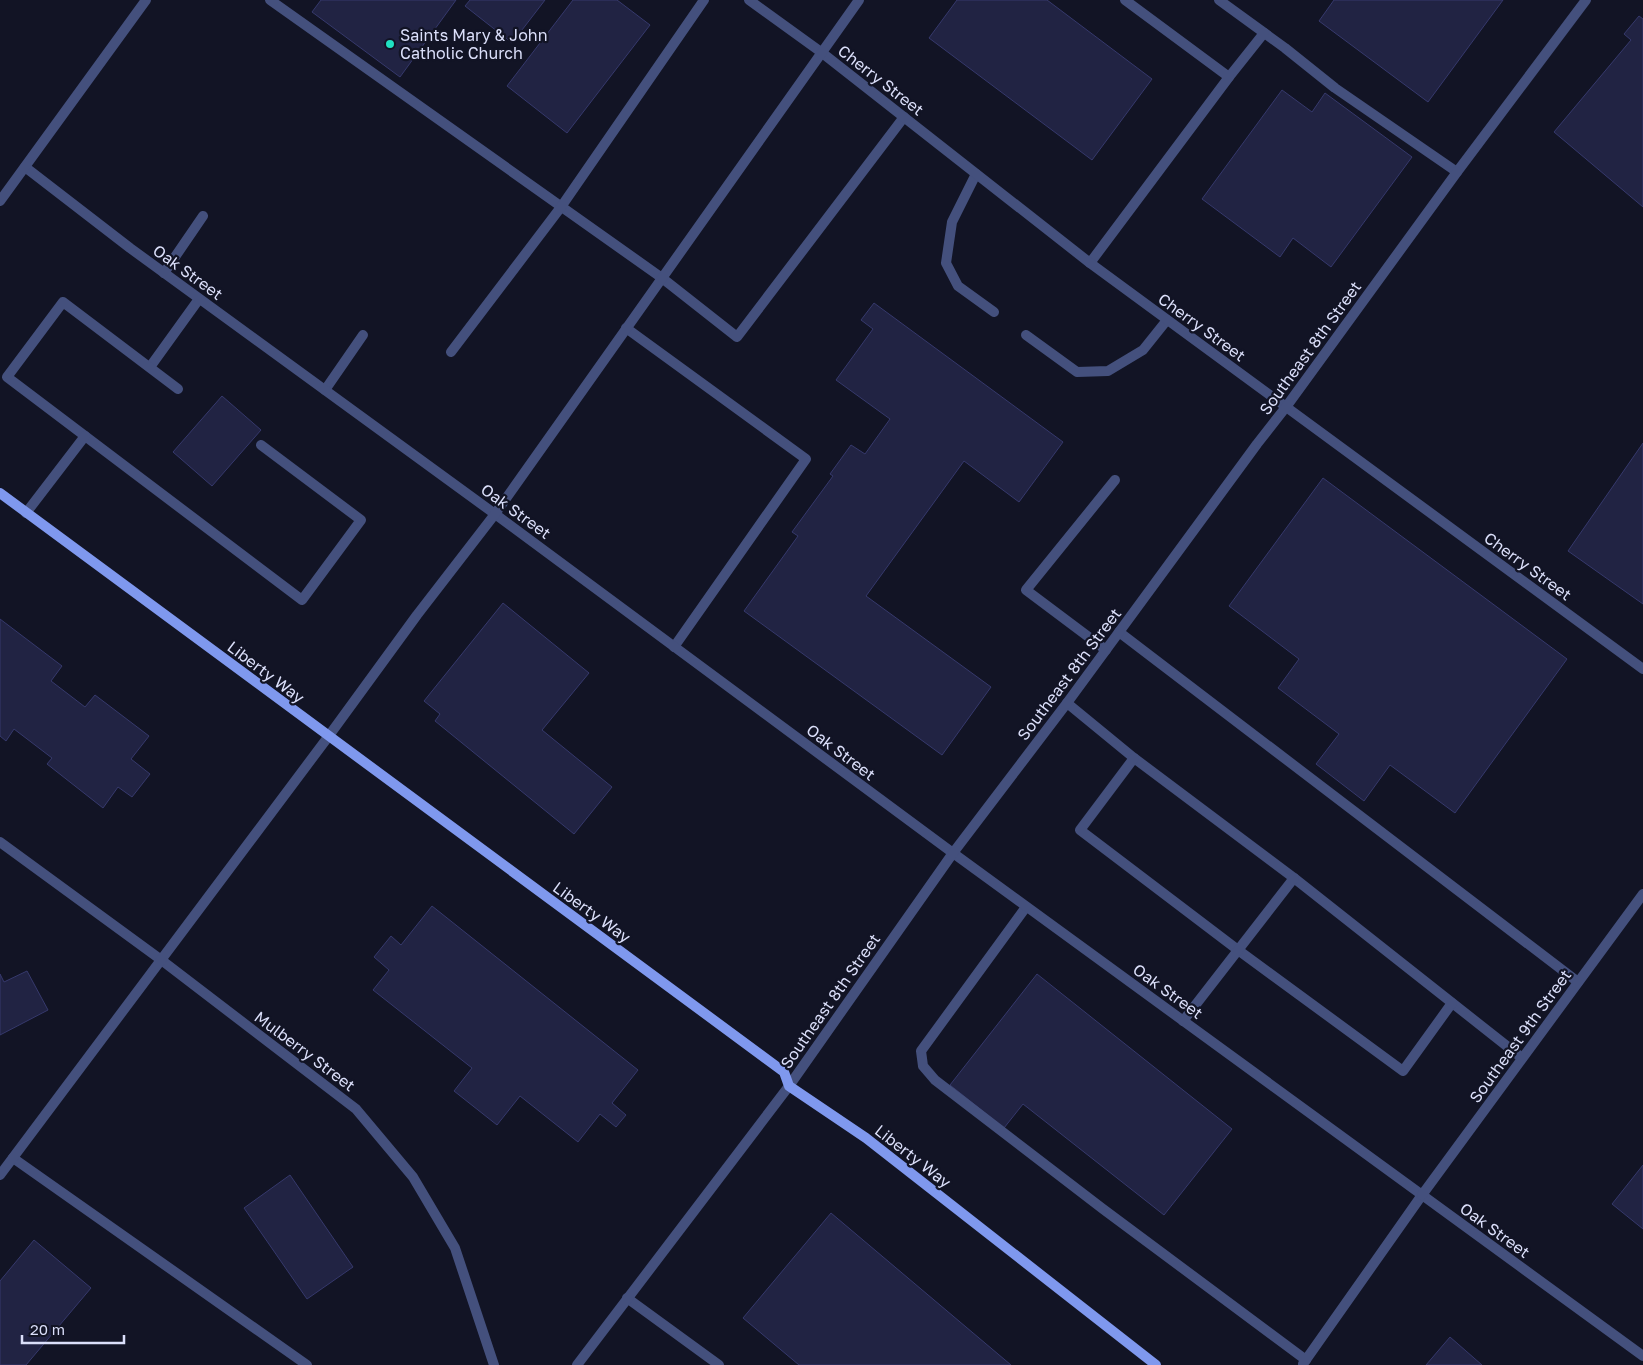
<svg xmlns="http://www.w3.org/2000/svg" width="1643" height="1365" viewBox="0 0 1643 1365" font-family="'Golos Text',sans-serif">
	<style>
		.building { fill: #212343; stroke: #36396c }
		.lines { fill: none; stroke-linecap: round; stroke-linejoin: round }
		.lane { stroke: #44507d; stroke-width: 10 }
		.street { stroke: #44507d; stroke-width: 10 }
		.secondary { stroke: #7f98ee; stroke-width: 10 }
		.poi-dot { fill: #20e1c3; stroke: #121425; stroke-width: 2 }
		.labels { text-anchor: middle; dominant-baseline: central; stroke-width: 4.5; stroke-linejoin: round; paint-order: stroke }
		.poi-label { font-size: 16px; fill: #dbdffa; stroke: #121425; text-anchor: start }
		.street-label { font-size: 16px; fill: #dbdffa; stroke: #121425 }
	</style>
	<rect width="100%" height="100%" fill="#121425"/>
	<!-- building -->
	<g class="building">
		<polygon points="321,0 456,0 400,77 312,12"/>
		<polygon points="470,0 545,0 512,43 465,6"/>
		<polygon points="573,0 617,0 650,25 567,133 507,86"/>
		<polygon points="957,0 1047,0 1152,79 1092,160 929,38"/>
		<polygon points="1334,0 1503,0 1428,102 1319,21"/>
		<polygon points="1639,16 1643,19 1643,207 1554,132 1631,40 1624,34"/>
		<polygon points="1282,90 1312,112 1325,93 1412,157 1331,267 1293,238 1280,257 1202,199"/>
		<polygon points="874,303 1063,442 1019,502 964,461 866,596 991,687 942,755 744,611 798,536 792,532 833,476 830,474 851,445 865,454 890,419 836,380 873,329 861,320"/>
		<polygon points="222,396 261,430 212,486 173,452"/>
		<polygon points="1643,443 1643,604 1568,551"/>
		<polygon points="1323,478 1567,659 1455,813 1390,765 1364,801 1316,764 1339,734 1278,688 1299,659 1229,606"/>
		<polygon points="503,603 589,673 542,730 612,787 574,834 435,721 440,714 424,701"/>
		<polygon points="0,619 62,666 51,681 85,707 95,695 149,736 131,759 150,774 132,797 118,787 103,808 47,764 52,758 14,729 6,741 0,736"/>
		<polygon points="432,906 638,1070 612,1103 626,1115 616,1127 600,1114 578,1142 520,1096 497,1125 454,1091 472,1068 373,990 389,970 374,957 391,936 401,945"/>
		<polygon points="27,971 48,1010 0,1035 0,974 4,982"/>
		<polygon points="1037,974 1232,1129 1164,1215 1023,1104 1004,1128 950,1085"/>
		<polygon points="1643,1165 1643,1229 1612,1204"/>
		<polygon points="290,1175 353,1267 307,1299 244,1208"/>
		<polygon points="831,1213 1011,1365 799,1365 743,1318"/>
		<polygon points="34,1240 91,1288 26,1365 0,1365 0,1281"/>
		<polygon points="1450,1337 1482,1365 1426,1365"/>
	</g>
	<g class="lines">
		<!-- lane -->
		<g class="lane">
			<polyline points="270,0 662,278 737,337 904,117"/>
			<polyline points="1219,0 1285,48 1335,88 1457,172"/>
			<polyline points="1229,77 1264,33"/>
			<polyline points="976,174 952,222 946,263 958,286 994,312"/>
			<polyline points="1090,263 1229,77 1125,0"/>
			<polyline points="164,273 203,216"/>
			<polyline points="626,328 806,459 674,647"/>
			<polyline points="1026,335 1077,372 1108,371 1143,350 1167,320"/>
			<polyline points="451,352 561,207 704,0"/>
			<polyline points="150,367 199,299"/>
			<polyline points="178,389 63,302 7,377 302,600 361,520 261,445"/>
			<polyline points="325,390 363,335"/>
			<polyline points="26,513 85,436"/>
			<polyline points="1119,632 1578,982"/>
			<polyline points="1106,650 1026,590 1115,480"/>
			<polyline points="1067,703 1134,758 1294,878 1522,1058"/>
			<polyline points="1134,758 1080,830 1238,950 1403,1071 1452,1003"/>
			<polyline points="1026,907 921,1051 923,1066 935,1080 1103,1209 1306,1360"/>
			<polyline points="1183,1021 1294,878"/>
			<polyline points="13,1158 307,1365"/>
			<polyline points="627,1298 719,1365"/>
			<polyline points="1303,1364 1422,1195"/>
		</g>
		<!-- street -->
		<g class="street">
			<polyline points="749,0 821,52 1090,263 1643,669"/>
			<polyline points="25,167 130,248 495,514 953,853 1643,1356"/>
			<polyline points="0,201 146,0"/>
			<polyline points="0,842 160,959 356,1109 413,1177 455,1248 494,1365"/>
			<polyline points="0,1175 328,737 417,615 495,514 859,0"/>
			<polyline points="1422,1195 1643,894"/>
			<polyline points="577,1365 789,1086 953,853 1067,703 1257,444 1286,407 1457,172 1586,0"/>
		</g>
		<!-- secondary -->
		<polyline class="secondary" points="0,493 784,1072 789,1086 866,1138 1156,1365"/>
	</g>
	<!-- markers -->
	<circle class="poi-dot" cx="390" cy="44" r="5"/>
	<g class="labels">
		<!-- poi labels -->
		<g class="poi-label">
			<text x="400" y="35">Saints Mary &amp; John<tspan x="400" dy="18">Catholic Church</tspan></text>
		</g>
		<!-- street labels -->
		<g class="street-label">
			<text transform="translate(881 80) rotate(38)">Cherry Street</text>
			<text transform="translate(188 272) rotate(36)">Oak Street</text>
			<text transform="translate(1202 327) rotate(36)">Cherry Street</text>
			<text transform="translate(1310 348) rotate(-54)">Southeast 8th Street</text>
			<text transform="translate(516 511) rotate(36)">Oak Street</text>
			<text transform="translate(1528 566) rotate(36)">Cherry Street</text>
			<text transform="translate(266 672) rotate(37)">Liberty Way</text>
			<text transform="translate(1069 674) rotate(-53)">Southeast 8th Street</text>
			<text transform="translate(841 752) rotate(37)">Oak Street</text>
			<text transform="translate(592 912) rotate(36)">Liberty Way</text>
			<text transform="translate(1168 991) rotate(36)">Oak Street</text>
			<text transform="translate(830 1001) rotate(-55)">Southeast 8th Street</text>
			<text transform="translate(1520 1036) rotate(-54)">Southeast 9th Street</text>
			<text transform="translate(305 1051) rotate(37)">Mulberry Street</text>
			<text transform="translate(913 1156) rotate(38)">Liberty Way</text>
			<text transform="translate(1495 1230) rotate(36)">Oak Street</text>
		</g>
	</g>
	<!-- scale -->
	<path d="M22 1335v8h102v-8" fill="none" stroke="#dbdffa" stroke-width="2.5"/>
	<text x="30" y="1335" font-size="15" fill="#dbdffa" stroke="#121425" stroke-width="4" paint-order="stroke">20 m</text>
</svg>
